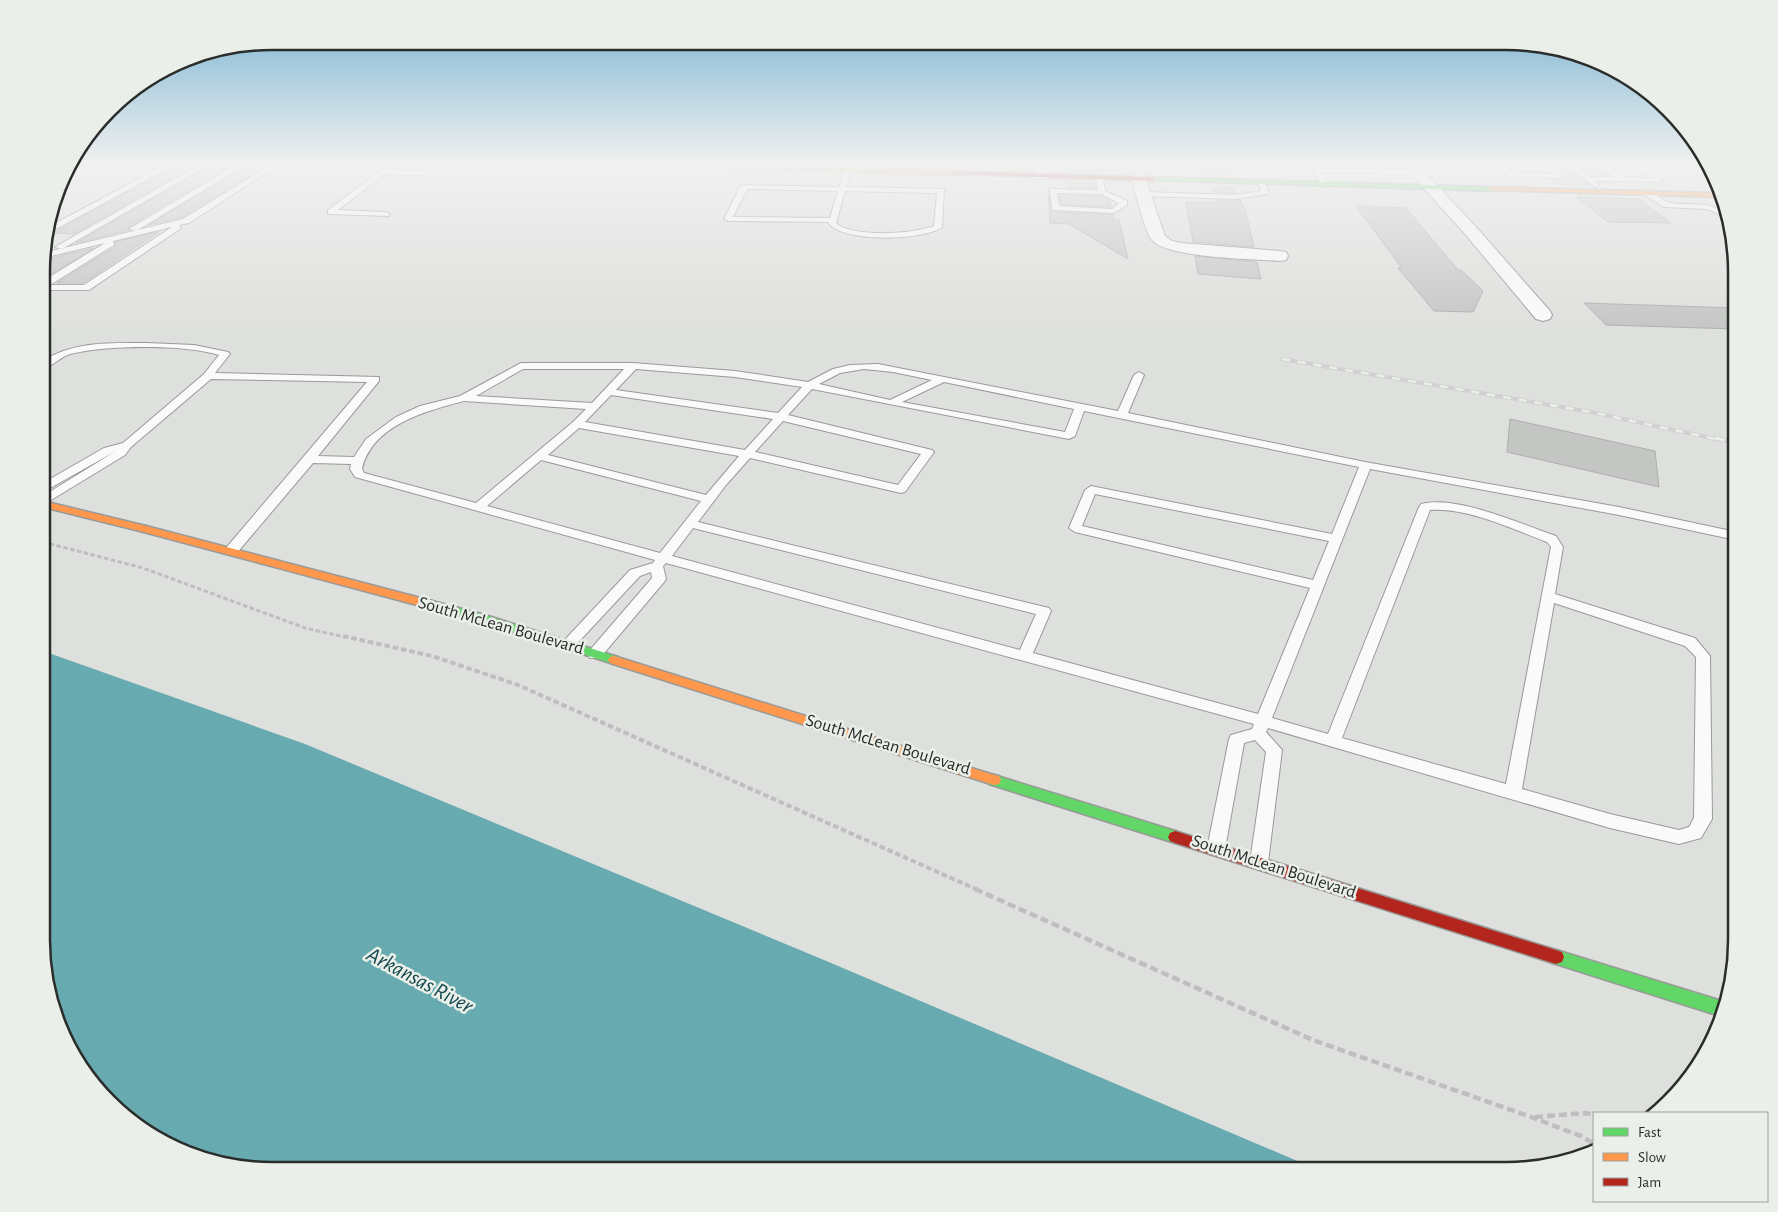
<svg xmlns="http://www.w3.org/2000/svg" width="1778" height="1212" viewBox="0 0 1778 1212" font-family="'Alegreya Sans',sans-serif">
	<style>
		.green { fill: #eacfab }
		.water { fill: #67aaaf }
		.building { fill: #c4c6c4; stroke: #adafad }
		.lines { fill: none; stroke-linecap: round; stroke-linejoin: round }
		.lane-casing { stroke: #989a98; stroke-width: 2 }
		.street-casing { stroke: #989a98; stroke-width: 2 }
		.fast-casing { stroke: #989a98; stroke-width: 3 }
		.slow-casing { stroke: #989a98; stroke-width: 3 }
		.jam-casing { stroke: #989a98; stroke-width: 3 }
		.path-far3 { stroke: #bdbebd; stroke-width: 2; stroke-dasharray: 3 1; stroke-linecap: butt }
		.path-far2 { stroke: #bdbebd; stroke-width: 3; stroke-dasharray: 4.5 2.5; stroke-linecap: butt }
		.path-far1 { stroke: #bdbebd; stroke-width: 4; stroke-dasharray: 5.5 3; stroke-linecap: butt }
		.path { stroke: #bdbebd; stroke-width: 4.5; stroke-dasharray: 8 4; stroke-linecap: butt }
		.lane { fill: #fafafa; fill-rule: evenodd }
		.street { fill: #fafafa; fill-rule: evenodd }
		.fast { fill: #63d668; fill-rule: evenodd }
		.slow { fill: #ff974d; fill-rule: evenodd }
		.jam { fill: #b3261e; fill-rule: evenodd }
		.rail-far1-casing { stroke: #d0d1d0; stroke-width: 4 }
		.rail-casing { stroke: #d0d1d0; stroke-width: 5 }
		.rail-far1 { stroke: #ebefe9; stroke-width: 2.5; stroke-dasharray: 8; stroke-linecap: butt }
		.rail { stroke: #ebefe9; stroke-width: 3; stroke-dasharray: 10; stroke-linecap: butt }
		.labels { text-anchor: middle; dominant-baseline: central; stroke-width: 5; stroke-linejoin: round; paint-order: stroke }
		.street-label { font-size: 18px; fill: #2b2d2b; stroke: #ebefe9 }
		.near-water-label { font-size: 22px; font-style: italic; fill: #12494e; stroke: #ebefe9 }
		.rim { fill: none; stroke: #2b2d2b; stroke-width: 2.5 }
	</style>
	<rect width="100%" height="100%" fill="#dee0dd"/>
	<!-- green -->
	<polygon class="green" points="793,162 1034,162 1032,166 1025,169"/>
	<!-- water -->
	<polygon class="water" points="43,651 305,744 824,960 1321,1171 258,1170 198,1158 132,1123 72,1055 43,969"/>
	<!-- building -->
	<g class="building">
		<polygon points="1063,162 1104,162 1105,171 1065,170"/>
		<polygon points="1551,162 1561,162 1590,185 1561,185 1554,180 1561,180 1565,178 1565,175"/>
		<polygon points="1574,162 1591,163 1608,175 1590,175"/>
		<polygon points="1199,163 1221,163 1227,175 1205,174"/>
		<polygon points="172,168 189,169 74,234 48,233 59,230"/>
		<polygon points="205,169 224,170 128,227 128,230 76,243"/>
		<polygon points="240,170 258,171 182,217 149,225"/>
		<polygon points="1067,182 1095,183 1096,188 1069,188"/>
		<polygon points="1211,187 1234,187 1236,193 1213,192"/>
		<polygon points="1048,190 1052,212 1113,215 1114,220 1119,220 1128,259 1069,224 1050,223"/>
		<polygon points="1059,195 1101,196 1110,201 1111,207 1061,204"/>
		<polygon points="1577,197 1639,199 1671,223 1608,222"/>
		<polygon points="1217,200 1240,200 1245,210 1254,247 1193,242 1186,202 1219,203"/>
		<polygon points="1356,206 1406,208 1458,270 1461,270 1483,291 1473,312 1434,311 1398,268 1401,267"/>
		<polygon points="159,232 83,283 57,283 115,247 115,242"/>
		<polygon points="94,248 43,279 43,260"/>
		<polygon points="1195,256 1257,262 1261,279 1198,274"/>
		<polygon points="1584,303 1736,308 1736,329 1606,325"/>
		<polygon points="1510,419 1655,451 1659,487 1507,452"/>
	</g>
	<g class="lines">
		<!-- lane casing -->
		<g class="lane-casing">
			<g id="lane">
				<path d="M275,162H283L189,223L179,225L181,227L180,229L89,290H43V281L105,243L43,258V253L183,219L264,169L240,168L136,231L129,229L231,168L205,167L62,249L55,247L196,167L172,166L58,228H48L49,224H54L169,163L271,165ZM172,227L84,285H50L114,245L113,241Z"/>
				<polygon points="394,162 402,162 391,170 422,171 432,162 439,162 424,175 385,174 338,210 386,212 390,214 389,216 328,214 328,210 375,175"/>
				<polygon points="1494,162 1501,162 1512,172 1553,174 1540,162 1548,162 1564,176 1560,178 1510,176"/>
				<polygon points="1563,162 1571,162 1589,177 1614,177 1595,162 1603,162 1624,177 1651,178 1631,162 1639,162 1663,180 1659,182 1595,181 1599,185 1595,187"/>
				<path d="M848,168L851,170L847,187L944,189L942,227C925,241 839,243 828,222L728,221L724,219L741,185L839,187L845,170ZM747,189L838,191L830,218L733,217ZM845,191L937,193L934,226C914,234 853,238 836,223Z"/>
				<polygon points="1314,169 1416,170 1419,172 1416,174 1321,172 1329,184 1325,186 1322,186 1313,170"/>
				<path d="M1096,175L1103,177L1105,191L1127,201V205L1114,213L1052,210L1050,189L1098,190ZM1057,193L1101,194L1119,203L1112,209L1059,206Z"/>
				<polygon points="1257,180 1263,180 1269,192 1268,194 1235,199 1144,196 1140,194 1144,192 1235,195 1261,191"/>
				<path d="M1645,191C1655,191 1661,201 1671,203C1689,206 1705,201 1722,211L1724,217L1708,209L1664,207L1645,195Z"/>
				<path d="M147,343L194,345L228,352L230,354L215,373L379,377V381L318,456L354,457L366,439L396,417L420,406L460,396L521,363H633L735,371L808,382L833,369L850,365L878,364L1118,411L1134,375L1139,372L1144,375L1128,413L1365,462L1619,507L1736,532V540L1619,515L1370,469L1272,718L1328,734L1419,507L1421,504C1457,495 1521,524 1556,536L1563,547L1555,594L1695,638L1710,656L1712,819L1701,838L1679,844L1610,828L1268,728L1266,732L1282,750L1268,862L1265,867L1259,870L1253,867L1250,862L1266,752L1255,740L1244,743L1225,849L1222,854L1216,856L1210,854L1207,849L1229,739L1231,735L1252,729L1254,724L666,563L663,566L666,579L664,582L600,658H590L588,654L590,650L652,578L651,572L640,576L572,649H562L560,645L630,570L653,563L655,560L355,477L350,469L351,464L313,463L236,554H226L225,551L226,548L367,382L211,379L131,447L125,455L43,505V496L116,451L43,492V483L104,448L123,443L204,374L219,355C183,344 107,345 70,354C60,357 53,366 43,369V361C73,341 112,343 147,343ZM523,369H624L592,403L476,396ZM636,369L735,377L802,387L778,413L616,390ZM864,369L893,372L932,380L890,400L819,384L840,373ZM944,382L1074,409L1065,432L902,402ZM812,389L1069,439L1075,436L1084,411L1359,467L1332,534L1091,486L1085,490L1069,528L1075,532L1310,588L1258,714L1033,653L1051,611L1049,608L698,522L726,485L750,458L901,493L905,492L934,452L932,450L788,415ZM611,395L773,419L745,450L585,422ZM464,401L586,409L573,422L476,503L364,473L362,469C372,425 426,411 464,401ZM783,421L921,454L898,485L755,452ZM579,428L739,456L706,495L548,455ZM541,460L701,501L660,553L487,506ZM1095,494L1329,541L1313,580L1082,526ZM1430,510C1466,507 1513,529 1547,542L1551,547L1506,784L1342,738ZM693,528L1036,614L1020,650L672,556ZM1554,603L1685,646L1696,657L1694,818L1689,827L1679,830L1610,814L1522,789Z"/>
			</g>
		</g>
		<!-- street casing -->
		<g class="street-casing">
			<g id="street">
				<polygon points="1033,162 1047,162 1048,176 1046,179 1036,179 1034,176"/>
				<polygon points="1400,162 1415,162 1477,228 1550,311 1552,315 1550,319 1543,321 1536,319 1465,234"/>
				<path d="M1138,174L1143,175L1145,178L1165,236L1172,241L1181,243L1280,251L1286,252L1288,256L1286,260L1280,261C1255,259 1166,258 1152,240C1145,233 1135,190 1131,178L1133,175Z"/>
			</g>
		</g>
		<!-- fast casing -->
		<g class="fast-casing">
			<g id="fast">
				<polygon points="1152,177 1491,187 1494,189 1491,191 1150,180"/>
				<polygon points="432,601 485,615 618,657 620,660 618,663 614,664 478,621 428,608 426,605"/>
				<polygon points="994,775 1175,831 1180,833 1182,837 1180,841 1175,843 989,784 987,780 989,776"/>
				<polygon points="1556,950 1725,1002 1727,1003 1723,1017 1556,964 1550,962 1548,957 1550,952"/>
			</g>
		</g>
		<!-- slow casing -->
		<g class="slow-casing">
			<g id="slow">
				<polygon points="548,162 628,162 955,171 958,173 955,175"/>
				<polygon points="1491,187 1717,193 1718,197 1489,190 1488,189"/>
				<polygon points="43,501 146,526 432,601 438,605 432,609 140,531 43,507"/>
				<polygon points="614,656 994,775 999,776 1001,780 999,784 994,785 610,663 608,660 610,657"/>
			</g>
		</g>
		<!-- jam casing -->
		<g class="jam-casing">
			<g id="jam">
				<polygon points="955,171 1152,177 1155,179 1152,181 953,174"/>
				<polygon points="1175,831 1556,950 1562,952 1564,957 1562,962 1556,964 1175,843 1170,841 1168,837 1170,833"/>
			</g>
		</g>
		<!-- path-far3 -->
		<g class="path-far3">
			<polyline points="295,164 366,166"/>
			<polyline points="447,167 536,169"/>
		</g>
		<!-- path-far2 -->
		<polyline class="path-far2" points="43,542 143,568 305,628 349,638"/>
		<!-- path-far1 -->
		<polyline class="path-far1" points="343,636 432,656 518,685 978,890"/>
		<!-- path -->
		<g class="path">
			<polyline points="975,889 1313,1040 1531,1117 1581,1136 1594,1144"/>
			<polyline points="1535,1117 1586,1113 1594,1115"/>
		</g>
		<!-- lane -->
		<use href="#lane" class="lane"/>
		<!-- street -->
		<use href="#street" class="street"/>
		<!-- fast -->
		<use href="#fast" class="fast"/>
		<!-- slow -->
		<use href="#slow" class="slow"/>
		<!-- jam -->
		<use href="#jam" class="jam"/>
		<!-- rail-far1 casing -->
		<g class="rail-far1-casing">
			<polyline id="rail-far1" points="1282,359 1591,412 1720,440"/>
		</g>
		<!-- rail casing -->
		<g class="rail-casing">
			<polyline id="rail" points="1715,438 1736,443"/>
		</g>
		<!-- rail-far1 -->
		<use href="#rail-far1" class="rail-far1"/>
		<!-- rail -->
		<use href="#rail" class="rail"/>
	</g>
	<!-- sky -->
	<linearGradient id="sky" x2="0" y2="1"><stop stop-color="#74b0d1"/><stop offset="0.49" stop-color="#f0f1f0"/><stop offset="1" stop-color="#f0f1f0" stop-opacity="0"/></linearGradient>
	<rect width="1778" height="332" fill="url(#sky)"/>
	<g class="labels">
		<!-- street labels -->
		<g class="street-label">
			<text transform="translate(501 626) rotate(16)">South McLean Boulevard</text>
			<text transform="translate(888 745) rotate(17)">South McLean Boulevard</text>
			<text transform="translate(1274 867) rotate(18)">South McLean Boulevard</text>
		</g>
		<!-- near-water labels -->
		<g class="near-water-label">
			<text transform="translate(420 980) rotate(28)">Arkansas River</text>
		</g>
	</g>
	<!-- crop -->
	<path d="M0 0H1778V1212H0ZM272 50H1506A222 222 0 0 1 1728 272V940A222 222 0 0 1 1506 1162H272A222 222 0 0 1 50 940V272A222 222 0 0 1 272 50Z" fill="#ebefe9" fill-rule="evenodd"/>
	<path class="rim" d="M272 50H1506A222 222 0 0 1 1728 272V940A222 222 0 0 1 1506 1162H272A222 222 0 0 1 50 940V272A222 222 0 0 1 272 50Z"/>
	<!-- legend -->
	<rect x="1593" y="1112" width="175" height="90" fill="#ebefe9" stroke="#9ea19d"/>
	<rect x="1603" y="1128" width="25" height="8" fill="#63d668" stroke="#9ea19d"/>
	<text x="1638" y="1137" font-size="15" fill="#2b2d2b">Fast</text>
	<rect x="1603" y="1153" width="25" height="8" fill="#ff974d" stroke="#9ea19d"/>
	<text x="1638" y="1162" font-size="15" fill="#2b2d2b">Slow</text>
	<rect x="1603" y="1178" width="25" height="8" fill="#b3261e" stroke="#9ea19d"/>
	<text x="1638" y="1187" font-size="15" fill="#2b2d2b">Jam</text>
</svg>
